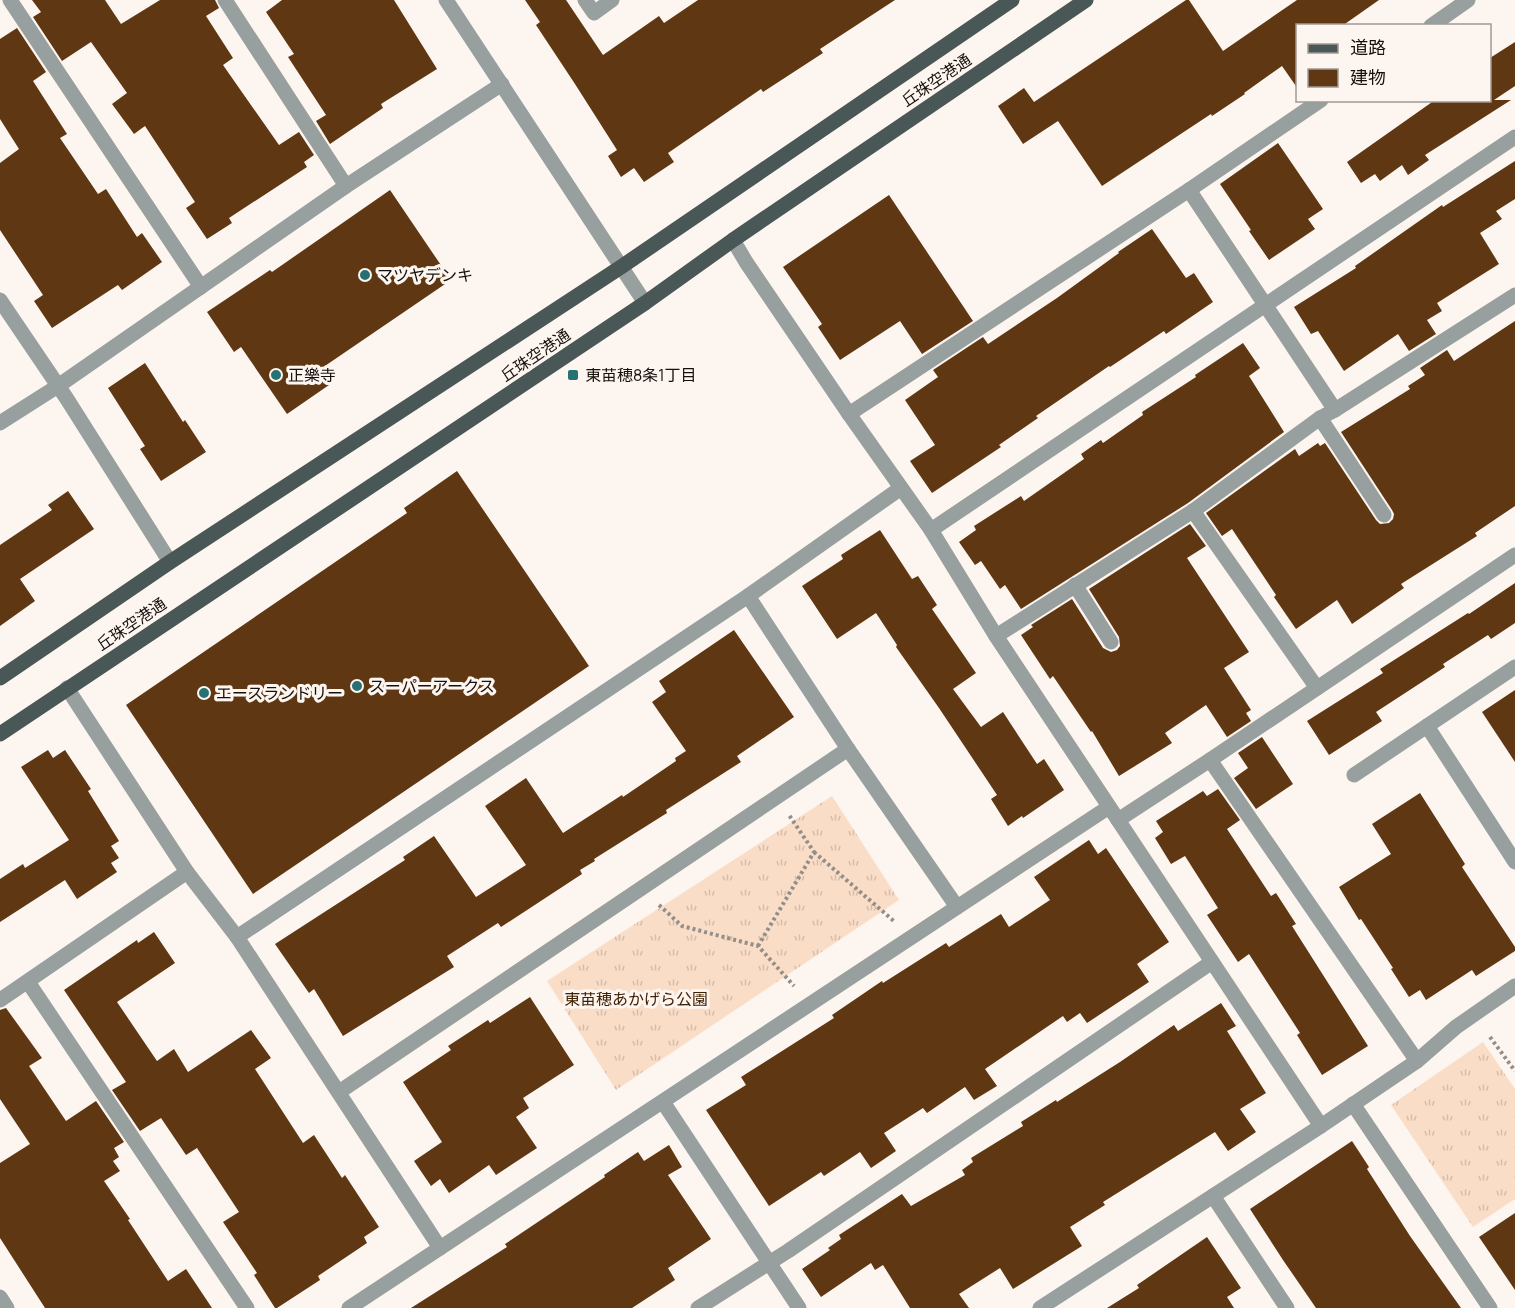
<svg xmlns="http://www.w3.org/2000/svg" width="1515" height="1308" viewBox="0 0 1515 1308" font-family="Manrope,'Noto Sans JP',sans-serif">
	<style>
		.grass { fill: url(#grass-tufts) }
		.building { fill: #5f3713 }
		.lines { fill: none; stroke-linecap: round; stroke-linejoin: round }
		.path { stroke: #948e89; stroke-width: 4; stroke-dasharray: 3 3; stroke-linecap: butt }
		.minor { stroke: #979f9f; stroke-width: 15 }
		.major { stroke: #495757; stroke-width: 15 }
		.poi-dot { fill: #267172; stroke: #fdf5ef; stroke-width: 2 }
		.labels { text-anchor: middle; dominant-baseline: central; stroke-width: 6; stroke-linejoin: round; paint-order: stroke }
		.street-label { font-size: 16px; fill: #16110e; stroke: #fdf5ef }
		.poi-label { font-size: 16px; fill: #16110e; stroke: #fdf5ef; text-anchor: start }
		.park-label { font-size: 16px; fill: #402103; stroke: #fdf5ef }
	</style>
	<defs>
		<pattern id="grass-tufts" width="24" height="20" patternUnits="userSpaceOnUse" patternTransform="scale(1.5)"><rect width="24" height="20" fill="#faddc7"/><path d="M3 7l-1-3M5 7V3M7 7l1-3M15 17l-1-3M17 17v-4M19 17l1-3" fill="none" stroke="#d6bdaa"/></pattern>
	</defs>
	<rect width="100%" height="100%" fill="#fdf5ef"/>
	<!-- grass -->
	<g class="grass">
		<polygon points="832,796 899,900 616,1090 547,981"/>
		<polygon points="1483,1042 1515,1089 1515,1199 1473,1227 1391,1105"/>
	</g>
	<!-- building -->
	<g class="building">
		<polygon points="32,0 105,0 121,24 160,0 215,0 219,8 206,16 233,58 223,65 279,145 299,132 314,155 304,162 307,167 229,218 232,223 207,239 186,208 195,202 145,126 134,134 112,104 127,93 91,42 62,61 33,17 41,12"/>
		<polygon points="282,0 394,0 437,69 381,104 383,108 330,144 316,121 326,115 288,57 294,54 266,12"/>
		<polygon points="525,0 566,0 603,55 659,16 664,23 698,0 895,0 820,49 823,53 763,92 761,89 668,153 674,162 644,182 634,168 621,177 608,156 617,150 575,84 536,25 540,22"/>
		<polygon points="1186,0 1189,0 1223,51 1297,0 1379,0 1342,26 1298,26 1298,89 1282,66 1244,93 1245,94 1212,116 1211,114 1102,186 1058,121 1023,144 998,106 1024,88 1034,102"/>
		<polygon points="17,28 46,72 33,81 67,134 60,138 98,194 106,189 137,237 142,233 162,262 122,290 118,285 52,328 34,301 43,295 0,230 0,163 19,149 0,119 0,39"/>
		<polygon points="1515,42 1515,86 1494,100 1511,100 1425,155 1429,160 1408,175 1402,165 1380,181 1375,174 1361,183 1347,162 1435,100 1490,100 1490,58"/>
		<polygon points="1278,143 1323,209 1308,219 1315,229 1269,260 1249,231 1251,230 1220,184"/>
		<polygon points="1515,161 1515,199 1496,211 1502,219 1480,233 1499,264 1437,303 1442,311 1427,320 1436,334 1409,351 1398,334 1344,371 1318,331 1311,334 1294,307 1356,268 1355,266 1442,205 1443,207"/>
		<polygon points="390,190 451,280 319,370 329,385 287,414 241,347 234,352 207,312 270,270 272,272"/>
		<polygon points="889,195 973,321 922,354 900,321 840,360 818,327 822,324 783,267"/>
		<polygon points="1152,229 1186,278 1194,273 1213,302 1166,334 1164,331 1110,367 1109,366 1036,416 1038,418 999,445 1001,447 932,493 910,461 935,445 905,400 938,377 933,370 983,337 988,344 1057,298 1119,253 1118,252"/>
		<polygon points="1515,321 1515,506 1475,533 1477,536 1401,584 1404,588 1352,624 1337,600 1296,629 1274,597 1276,595 1232,529 1222,536 1206,513 1295,449 1299,456 1318,443 1320,446 1325,443 1376,520 1380,524 1389,523 1393,519 1394,514 1392,510 1341,432 1410,389 1408,386 1425,375 1420,368 1447,350 1454,361"/>
		<polygon points="1243,343 1260,368 1249,376 1284,432 1188,503 1021,609 1005,585 1000,589 981,561 975,565 959,542 976,530 974,526 1021,496 1024,501 1084,459 1081,454 1101,440 1103,443 1143,415 1142,412 1196,377 1195,375"/>
		<polygon points="145,363 183,422 185,420 206,452 161,481 140,449 145,446 108,388"/>
		<polygon points="457,471 589,666 253,894 126,705 407,513 404,508"/>
		<polygon points="68,491 94,529 20,579 35,601 0,626 0,545 52,510 48,505"/>
		<polygon points="1190,524 1206,546 1187,558 1249,652 1224,668 1251,710 1246,713 1251,721 1227,737 1206,705 1165,733 1172,743 1119,776 1092,731 1091,732 1053,676 1050,679 1021,635 1033,627 1031,625 1072,599 1103,648 1111,652 1117,650 1120,646 1119,637 1089,589"/>
		<polygon points="880,530 912,579 918,576 937,605 932,609 976,673 953,689 981,727 1003,712 1037,764 1044,759 1064,790 1023,818 1022,816 1008,826 991,799 997,795 939,708 896,647 897,645 876,613 837,639 802,586 843,559 841,555"/>
		<polygon points="1515,583 1515,623 1491,639 1488,635 1443,664 1445,667 1376,712 1382,721 1329,755 1307,721 1383,673 1380,669 1468,613 1469,614"/>
		<polygon points="734,630 794,717 737,756 741,762 666,810 667,813 594,859 595,861 580,870 582,874 501,927 498,923 447,956 454,967 343,1036 314,989 309,993 275,944 405,860 403,857 434,836 476,897 526,865 485,806 526,778 563,833 622,795 623,797 676,761 675,758 686,751 652,702 666,692 659,681"/>
		<polygon points="1515,690 1515,762 1482,712"/>
		<polygon points="1262,737 1293,784 1256,809 1234,778 1248,768 1238,753"/>
		<polygon points="48,750 53,758 65,750 91,789 88,791 119,841 111,846 119,858 111,863 117,872 77,899 65,880 0,922 0,879 23,864 25,868 69,840 21,767"/>
		<polygon points="1218,789 1240,820 1227,829 1271,896 1276,893 1296,924 1292,926 1368,1046 1322,1075 1297,1035 1300,1033 1249,954 1238,962 1207,915 1218,908 1185,856 1171,864 1155,838 1163,832 1156,821 1203,791 1207,796"/>
		<polygon points="1420,793 1465,864 1462,867 1515,947 1515,951 1476,976 1472,970 1426,1000 1420,990 1409,997 1391,969 1393,968 1361,919 1359,920 1339,887 1391,854 1372,824"/>
		<polygon points="1089,840 1098,854 1106,848 1169,942 1137,964 1149,982 1087,1023 1080,1013 1067,1022 1063,1016 985,1069 997,1086 974,1100 965,1087 927,1113 923,1108 884,1133 896,1151 871,1168 860,1152 824,1176 821,1172 769,1206 706,1110 746,1085 741,1077 834,1018 832,1015 882,981 883,983 946,943 949,947 1001,914 1009,927 1050,900 1034,877"/>
		<polygon points="154,932 175,963 117,1002 157,1061 174,1049 188,1072 251,1030 271,1058 255,1069 303,1143 314,1135 342,1178 345,1175 379,1227 364,1237 367,1243 318,1276 320,1280 277,1308 275,1308 254,1275 257,1273 223,1222 239,1212 197,1148 186,1155 161,1118 140,1131 112,1090 126,1082 64,990 137,940 138,943"/>
		<polygon points="530,997 574,1065 523,1098 529,1108 516,1117 537,1148 496,1175 489,1165 449,1193 440,1179 431,1186 414,1161 442,1142 403,1082 451,1050 448,1046 488,1020 490,1023"/>
		<polygon points="1221,1003 1236,1026 1227,1031 1266,1093 1240,1109 1256,1132 1228,1151 1215,1132 1103,1202 1105,1205 1070,1227 1082,1246 1013,1289 1000,1268 959,1294 969,1308 910,1308 883,1265 875,1270 871,1263 821,1297 802,1269 830,1250 828,1248 841,1239 839,1235 902,1194 911,1206 965,1175 962,1170 973,1162 971,1158 1023,1126 1021,1122 1056,1100 1057,1102 1120,1062 1174,1025 1178,1031"/>
		<polygon points="6,1008 42,1058 29,1066 66,1121 96,1101 124,1142 114,1148 119,1157 113,1161 120,1171 104,1181 130,1219 128,1220 168,1281 186,1269 212,1308 45,1308 0,1238 0,1163 30,1144 0,1099 0,1010"/>
		<polygon points="1352,1141 1369,1167 1367,1169 1410,1236 1461,1308 1316,1308 1283,1260 1250,1209"/>
		<polygon points="669,1145 682,1167 668,1175 711,1239 668,1268 675,1280 632,1308 411,1308 507,1247 505,1244 605,1177 604,1175 638,1152 644,1161"/>
		<polygon points="1515,1213 1515,1290 1479,1237"/>
		<polygon points="1207,1237 1241,1288 1227,1297 1234,1308 1107,1308 1139,1288 1137,1285"/>
	</g>
	<g class="lines">
		<!-- path -->
		<g class="path">
			<polyline points="814,852 895,922"/>
			<polyline points="659,905 682,926 758,946 794,986"/>
			<polyline points="758,946 814,852 789,815"/>
			<polyline points="1490,1037 1515,1071"/>
		</g>
		<!-- minor -->
		<g class="minor">
			<polyline points="10,0 201,287"/>
			<polyline points="225,0 346,186"/>
			<polyline points="446,0 645,303"/>
			<polyline points="585,0 594,13 612,0"/>
			<polyline points="1431,26 1468,0"/>
			<polyline points="1189,190 1335,410"/>
			<polyline points="733,240 746,262 849,414 931,530 996,636 1321,1126"/>
			<polyline points="0,300 67,399 170,562"/>
			<polyline points="849,414 1189,190 1321,100"/>
			<polyline points="1320,418 1384,515"/>
			<polyline points="0,423 58,386 346,186 502,84"/>
			<polyline points="1193,511 1317,688"/>
			<polyline points="931,530 1515,137"/>
			<polyline points="1075,585 1111,642"/>
			<polyline points="748,596 848,749 957,907"/>
			<polyline points="996,636 1193,511 1320,418 1335,410 1515,295"/>
			<polyline points="67,688 187,872 237,937 440,1248"/>
			<polyline points="1427,726 1515,862"/>
			<polyline points="1210,760 1417,1061"/>
			<polyline points="1354,775 1515,667"/>
			<polyline points="1118,820 1210,760 1515,555"/>
			<polyline points="237,937 748,596 901,488"/>
			<polyline points="28,982 247,1308"/>
			<polyline points="0,1000 187,872"/>
			<polyline points="339,1092 848,749"/>
			<polyline points="663,1102 799,1308"/>
			<polyline points="1353,1104 1490,1308"/>
			<polyline points="1213,1196 1287,1308"/>
			<polyline points="0,1297 7,1308"/>
			<polyline points="349,1308 1109,807"/>
			<polyline points="698,1308 788,1251 1212,962"/>
			<polyline points="1040,1308 1321,1126 1417,1061 1456,1027 1515,986"/>
		</g>
		<!-- major -->
		<g class="major">
			<polyline points="0,678 170,562 621,267 1012,0"/>
			<polyline points="0,734 645,303 733,240 1086,0"/>
		</g>
	</g>
	<!-- markers -->
	<g class="poi-dot">
		<circle cx="365" cy="275" r="6"/>
		<circle cx="276" cy="375" r="6"/>
		<rect x="567" y="369" width="12" height="12" rx="3"/>
		<circle cx="357" cy="686" r="6"/>
		<circle cx="204" cy="693" r="6"/>
	</g>
	<g class="labels">
		<!-- street labels -->
		<g class="street-label">
			<text transform="translate(936 80) rotate(-34)">丘珠空港通</text>
			<text transform="translate(535 355) rotate(-34)">丘珠空港通</text>
			<text transform="translate(131 624) rotate(-34)">丘珠空港通</text>
		</g>
		<!-- poi labels -->
		<g class="poi-label">
			<text x="377" y="275">マツヤデンキ</text>
			<text x="288" y="375">正樂寺</text>
			<text x="585" y="375">東苗穂8条1丁目</text>
			<text x="369" y="686">スーパーアークス</text>
			<text x="216" y="693">エースランドリー</text>
		</g>
		<!-- park labels -->
		<g class="park-label">
			<text x="636" y="999">東苗穂あかげら公園</text>
		</g>
	</g>
	<!-- legend -->
	<rect x="1296" y="24" width="195" height="78" fill="#fdf5ef" stroke="#a19a95" stroke-width="1.5"/>
	<rect x="1308" y="44" width="30" height="9" fill="#495757" stroke="#a19a95" stroke-width="1.5"/>
	<text x="1350" y="54" font-size="18" fill="#16110e">道路</text>
	<rect x="1308" y="69" width="30" height="18" fill="#5f3713" stroke="#a19a95" stroke-width="1.5"/>
	<text x="1350" y="84" font-size="18" fill="#16110e">建物</text>
</svg>
